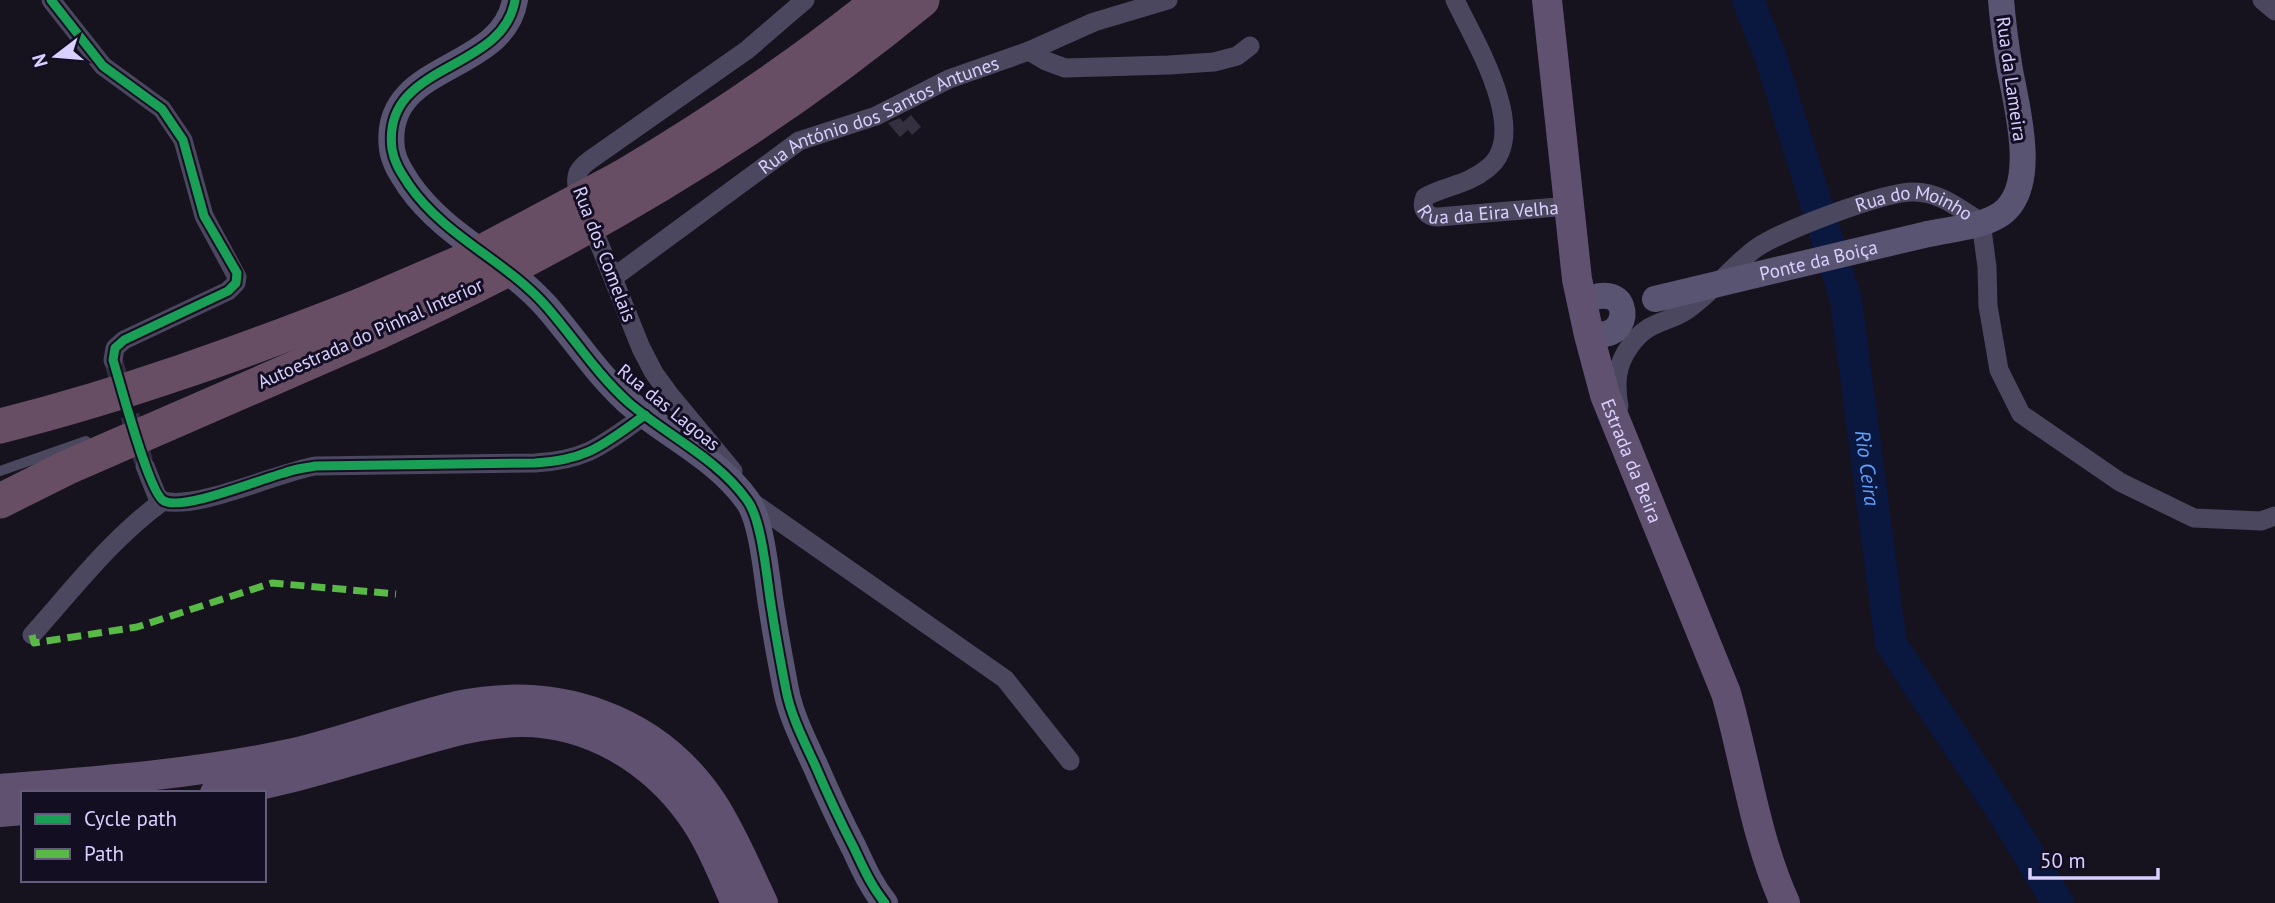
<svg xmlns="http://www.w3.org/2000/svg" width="2275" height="903" viewBox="0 0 2275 903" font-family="'PT Sans',sans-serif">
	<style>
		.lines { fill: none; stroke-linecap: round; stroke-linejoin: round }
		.river { stroke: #0a173e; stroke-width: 32 }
		.building { fill: #343040 }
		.street-tunnel { stroke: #332f40; stroke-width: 19; stroke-dasharray: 19 10; stroke-linecap: butt }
		.lane { stroke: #4b475f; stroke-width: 10 }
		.street { stroke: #4b475f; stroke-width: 19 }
		.secondary { stroke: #595472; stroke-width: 26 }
		.primary { stroke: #615170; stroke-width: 30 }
		.highway { stroke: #674e65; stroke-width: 35 }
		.secondary-bridge { stroke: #595472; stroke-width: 26 }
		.highway-bridge { stroke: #674e65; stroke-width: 35 }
		.quiet { stroke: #58b947; stroke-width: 7; stroke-dasharray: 14 7; stroke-linecap: butt }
		.cycleway-casing { stroke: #140e23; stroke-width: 13 }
		.cycleway { stroke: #1a9f57; stroke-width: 9 }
		.labels { text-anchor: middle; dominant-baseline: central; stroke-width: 6; stroke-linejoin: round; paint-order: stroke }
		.street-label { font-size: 19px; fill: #dad0ff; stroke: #140e23 }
		.water-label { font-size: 21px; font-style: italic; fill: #5ea2ff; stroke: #140e23 }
	</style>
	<rect width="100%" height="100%" fill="#16131e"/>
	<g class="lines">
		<!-- river -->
		<path class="river" id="s1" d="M1748,0L1771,58L1846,300L1891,644L2006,817L2058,903"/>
	</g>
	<!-- building -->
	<polygon class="building" points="911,115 921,127 912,135 908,130 900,137 888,123 900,118 903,122"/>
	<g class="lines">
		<!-- street-tunnel -->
		<polyline class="street-tunnel" points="113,360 145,466"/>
		<!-- lane -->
		<polyline class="lane" points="0,471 86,441"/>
		<!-- street -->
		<g class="street">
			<polyline points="51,0 103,66 162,109 183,140 204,216 237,277 236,283 228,291 124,340 115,348 113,360"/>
			<path id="s2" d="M1455,0C1473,38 1532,133 1488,168C1466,186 1447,185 1425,197C1420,209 1427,217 1438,217L1569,206"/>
			<polyline points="2262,0 2275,11"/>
			<polyline points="1029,51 1046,61 1065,68 1169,65 1214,62 1237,56 1250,46"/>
			<path id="s3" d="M614,277L799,141L876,116L949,79L1029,51L1094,22L1168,0"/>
			<path id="s4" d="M1619,406C1615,384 1616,365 1630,346C1648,320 1666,324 1687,310C1712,293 1731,267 1755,249C1778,232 1885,191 1914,192C1940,192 1960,209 1981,222L1987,267L1988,306L1999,370L2021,414L2120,482L2194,518L2261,521L2275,516"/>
			<path d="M145,466L157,496L163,501C198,510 276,473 315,466L535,463C588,460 604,444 645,415"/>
			<path d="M733,471L670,395L654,373L641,348L578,191C574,175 578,169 590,160L747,50L805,0"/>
			<polyline points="749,500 1005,679 1070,761"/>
			<path d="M32,635C74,588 112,538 163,501"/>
		</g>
		<!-- secondary -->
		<g class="secondary">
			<path d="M515,0C503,74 381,61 392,149C394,163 402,174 409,185C445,237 505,260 546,306C574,338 596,373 628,402C666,435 717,458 747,500C763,521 767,584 772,611C776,638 781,664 786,690C791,716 804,741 815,765C827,793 840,821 854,848C863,867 871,886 885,903"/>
			<path d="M1928,234C1951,229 1982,227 2001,214C2039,187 2017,108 2010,70C2006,46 2003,23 2001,0"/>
			<path d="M1581,303C1629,277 1633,330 1605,334C1600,335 1594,334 1589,335"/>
		</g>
		<!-- primary -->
		<g class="primary">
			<path id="s5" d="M1547,0L1577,279L1589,335L1605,395L1726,693C1746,763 1755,837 1785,903"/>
			<path d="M0,789C99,781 197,774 294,753C349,740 402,719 457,706C556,685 656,717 713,804C733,835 747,870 763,903"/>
			<path d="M215,793C273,785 329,767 385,751C429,739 473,723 519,722C588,721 651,759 690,813C710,840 722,873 736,903"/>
			<polyline points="0,812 23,810"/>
		</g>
		<!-- highway -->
		<g class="highway">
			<path d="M621,178C712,124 798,66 880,0"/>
			<path d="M0,426C124,395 243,352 362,305"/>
			<polyline points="0,501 66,468 376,333"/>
		</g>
		<!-- secondary-bridge -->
		<path class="secondary-bridge" id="s6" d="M1655,299L1928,234"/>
		<!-- highway-bridge -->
		<g class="highway-bridge">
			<polyline points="362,305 469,259 621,178"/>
			<path d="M376,333C571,244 757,136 922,0"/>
		</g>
		<!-- quiet -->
		<polyline class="quiet" points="32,635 34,643 137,627 272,583 396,594"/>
		<!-- cycleway casing -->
		<g class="cycleway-casing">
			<g id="cycleway">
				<path d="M51,0L103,66L162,109L183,140L204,216L237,273L236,283L228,291L124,340L115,348L113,360C120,382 149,494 164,501C184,511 261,479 284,473C294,469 305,468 315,466L535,463C588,460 604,444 645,415"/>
				<path d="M515,0C503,74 381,61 392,149C394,163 402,174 409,185C445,237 505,260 546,306C574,338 596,373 628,402C666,435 717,458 747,500C763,521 767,584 772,611C776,638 781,664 786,690C791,716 804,741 815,765C827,793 840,821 854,848C863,867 871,886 885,903"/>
			</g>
		</g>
		<!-- cycleway -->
		<use href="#cycleway" class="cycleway"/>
	</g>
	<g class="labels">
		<!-- street labels -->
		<g class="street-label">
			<text transform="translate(2012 79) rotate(82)">Rua da Lameira</text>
			<text stroke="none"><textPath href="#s3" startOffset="313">Rua António dos Santos Antunes</textPath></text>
			<text stroke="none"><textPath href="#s2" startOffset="332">Rua da Eira Velha</textPath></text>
			<text stroke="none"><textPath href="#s4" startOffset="394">Rua do Moinho</textPath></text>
			<text transform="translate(605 254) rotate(69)">Rua dos Comelais</text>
			<text stroke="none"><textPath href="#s6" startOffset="168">Ponte da Boiça</textPath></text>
			<text transform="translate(370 333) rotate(-24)">Autoestrada do Pinhal Interior</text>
			<text transform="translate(669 407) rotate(39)">Rua das Lagoas</text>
			<text stroke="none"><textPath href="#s5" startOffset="471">Estrada da Beira</textPath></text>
		</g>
		<!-- water labels -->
		<g class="water-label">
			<text stroke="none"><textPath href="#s1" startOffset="485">Rio Ceira</textPath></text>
		</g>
	</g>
	<!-- legend -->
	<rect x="21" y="791" width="245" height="91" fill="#140e23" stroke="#635c7b" stroke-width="2"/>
	<rect x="35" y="814" width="35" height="10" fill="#1a9f57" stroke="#635c7b" stroke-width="2"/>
	<text x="84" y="826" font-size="21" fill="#dad0ff">Cycle path</text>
	<rect x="35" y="849" width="35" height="10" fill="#58b947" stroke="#635c7b" stroke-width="2"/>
	<text x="84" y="861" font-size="21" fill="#dad0ff">Path</text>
	<!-- north arrow -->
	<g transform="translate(56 56) rotate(254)" stroke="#140e23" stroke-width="5" paint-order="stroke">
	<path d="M0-5L12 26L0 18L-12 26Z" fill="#dad0ff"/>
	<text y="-10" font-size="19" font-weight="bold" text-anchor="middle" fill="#dad0ff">N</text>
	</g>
	<!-- scale -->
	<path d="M2030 868v10h128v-10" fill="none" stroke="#dad0ff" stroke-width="3.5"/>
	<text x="2040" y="868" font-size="21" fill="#dad0ff" stroke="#140e23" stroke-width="5" paint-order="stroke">50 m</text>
</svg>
